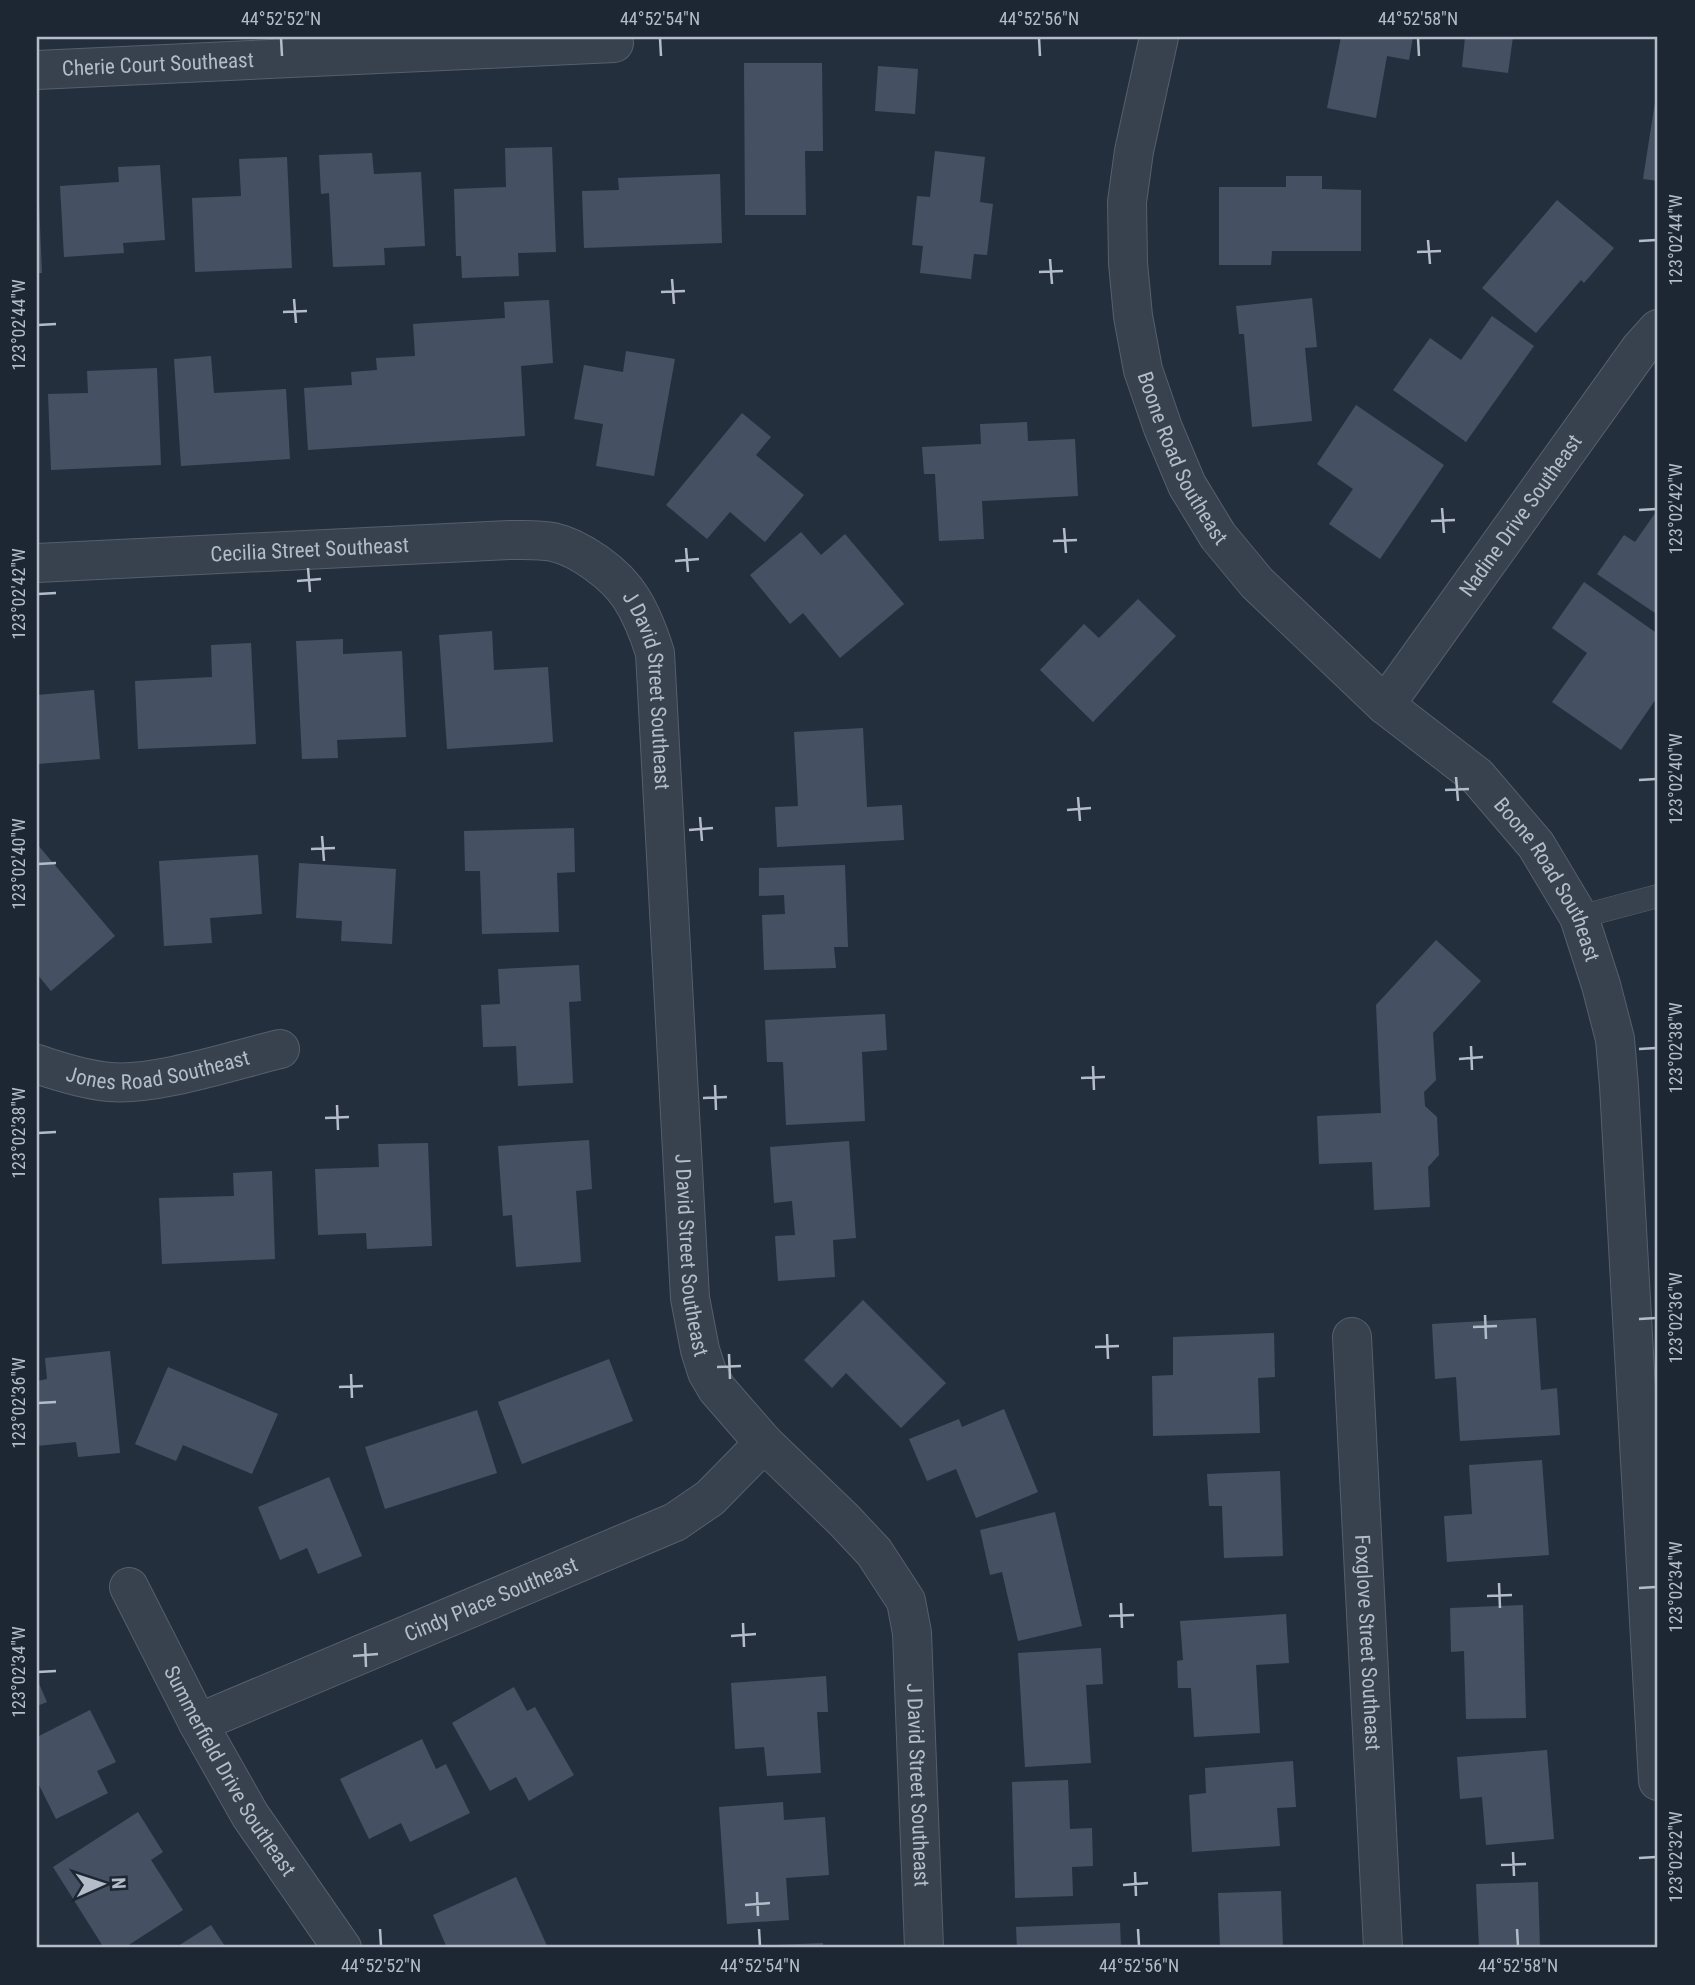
<svg xmlns="http://www.w3.org/2000/svg" width="1695" height="1985" viewBox="0 0 1695 1985" font-family="'Roboto Condensed',sans-serif">
	<style>
		.building { fill: #455162 }
		.lines { fill: none; stroke-linecap: round; stroke-linejoin: round }
		.service-casing { stroke: #565f6c; stroke-width: 24 }
		.minor-casing { stroke: #565f6c; stroke-width: 40 }
		.tertiary-casing { stroke: #565f6c; stroke-width: 40 }
		.service { stroke: #38414e; stroke-width: 23 }
		.minor { stroke: #38414e; stroke-width: 38 }
		.tertiary { stroke: #38414e; stroke-width: 38 }
		.ticks { fill: none; stroke: #b4bcc9; stroke-width: 2.5 }
		.labels { text-anchor: middle; dominant-baseline: central; stroke-width: 7; stroke-linejoin: round; paint-order: stroke }
		.street-label { font-size: 21px; fill: #b4bcc9; stroke: #1d2633 }
		.neatline { fill: none; stroke: #b4bcc9; stroke-width: 2.5 }
		.ticks-label { font-size: 18px; text-anchor: middle; fill: #b4bcc9 }
	</style>
	<rect width="100%" height="100%" fill="#242f3e"/>
	<!-- building -->
	<g class="building">
		<polygon points="1341,37 1413,37 1409,60 1387,56 1376,118 1327,108"/>
		<polygon points="1465,37 1513,37 1508,73 1462,67"/>
		<polygon points="744,63 822,63 823,151 805,151 806,215 745,215"/>
		<polygon points="878,66 918,69 915,114 875,111"/>
		<polygon points="1655,102 1658,102 1658,181 1643,179"/>
		<polygon points="552,147 556,252 518,253 519,276 462,278 461,256 456,256 454,189 506,187 505,148"/>
		<polygon points="935,151 985,157 980,202 993,204 987,255 974,254 971,279 920,273 923,246 912,245 917,196 930,197"/>
		<polygon points="372,153 374,174 421,172 425,246 384,248 385,265 333,267 329,193 321,194 319,155"/>
		<polygon points="287,157 292,268 195,272 192,198 241,196 239,159"/>
		<polygon points="160,165 165,240 123,243 124,253 64,257 60,186 119,182 118,167"/>
		<polygon points="720,174 722,243 584,248 582,191 619,190 618,178"/>
		<polygon points="1286,176 1322,176 1322,189 1361,190 1361,251 1272,251 1271,265 1219,265 1219,187 1286,187"/>
		<polygon points="1557,200 1614,248 1584,283 1581,280 1536,333 1482,288"/>
		<polygon points="39,202 42,273 37,273 37,203"/>
		<polygon points="1312,298 1317,347 1305,348 1312,421 1252,427 1244,334 1239,334 1236,306"/>
		<polygon points="549,300 553,363 521,366 525,436 308,450 304,388 352,385 351,372 377,370 376,358 415,356 413,324 505,318 504,302"/>
		<polygon points="1492,316 1534,346 1466,442 1393,390 1430,338 1461,360"/>
		<polygon points="626,351 675,359 654,476 596,466 603,424 574,419 584,365 623,372"/>
		<polygon points="211,356 214,393 286,389 290,459 181,466 174,359"/>
		<polygon points="157,368 161,465 51,470 48,394 88,393 87,371"/>
		<polygon points="1356,405 1444,465 1380,559 1329,524 1353,489 1317,464"/>
		<polygon points="742,413 771,437 756,455 804,495 765,542 730,512 707,539 666,505"/>
		<polygon points="1027,422 1028,441 1075,439 1078,496 982,501 984,539 939,541 935,474 924,474 922,447 981,444 980,424"/>
		<polygon points="1658,509 1658,615 1597,574 1624,535 1635,542"/>
		<polygon points="801,532 821,555 845,534 904,604 840,658 803,613 790,624 750,575"/>
		<polygon points="1584,582 1658,634 1658,696 1621,750 1552,702 1587,653 1552,628"/>
		<polygon points="1138,599 1176,636 1093,722 1040,670 1084,624 1099,638"/>
		<polygon points="492,631 494,670 548,667 553,742 447,749 439,635"/>
		<polygon points="343,639 343,654 402,651 406,737 337,740 338,758 302,759 296,641"/>
		<polygon points="251,643 256,744 138,749 135,681 212,677 211,645"/>
		<polygon points="94,690 100,759 37,764 37,695"/>
		<polygon points="863,728 867,807 902,805 904,840 777,847 775,807 798,806 794,732"/>
		<polygon points="574,828 575,872 557,873 559,932 482,934 480,871 465,871 464,831"/>
		<polygon points="37,844 115,936 51,991 37,974"/>
		<polygon points="258,855 262,914 210,918 212,943 164,946 159,861"/>
		<polygon points="299,863 396,869 392,944 341,941 342,921 296,918"/>
		<polygon points="845,865 848,947 834,947 836,968 764,970 762,915 785,914 784,895 759,896 759,868"/>
		<polygon points="1436,940 1481,981 1433,1033 1436,1080 1424,1092 1425,1106 1437,1117 1439,1155 1428,1167 1430,1207 1374,1210 1372,1162 1319,1164 1317,1116 1381,1113 1376,1005"/>
		<polygon points="579,965 581,1001 569,1002 573,1083 518,1086 516,1046 483,1047 481,1005 500,1004 498,969"/>
		<polygon points="885,1014 887,1050 862,1052 865,1121 786,1125 783,1062 767,1062 765,1020"/>
		<polygon points="589,1140 592,1189 576,1191 581,1262 516,1267 512,1215 503,1216 498,1146"/>
		<polygon points="849,1141 856,1238 833,1240 835,1277 778,1281 775,1236 795,1235 792,1201 774,1203 770,1147"/>
		<polygon points="428,1143 432,1246 367,1249 366,1233 318,1235 315,1169 379,1167 378,1144"/>
		<polygon points="272,1171 275,1259 162,1264 159,1198 234,1196 233,1173"/>
		<polygon points="863,1300 946,1383 901,1428 846,1373 832,1388 804,1360"/>
		<polygon points="1536,1318 1541,1390 1557,1388 1560,1435 1460,1441 1456,1377 1435,1379 1432,1324"/>
		<polygon points="1274,1333 1275,1377 1258,1378 1260,1433 1153,1436 1152,1376 1173,1375 1173,1337"/>
		<polygon points="110,1351 120,1453 78,1457 76,1442 37,1446 37,1381 47,1379 45,1358"/>
		<polygon points="609,1359 633,1421 522,1464 498,1402"/>
		<polygon points="168,1367 278,1414 252,1474 183,1445 176,1461 135,1444"/>
		<polygon points="1004,1409 1038,1492 976,1518 956,1469 927,1481 909,1439 959,1419 962,1427"/>
		<polygon points="477,1410 497,1473 385,1509 365,1447"/>
		<polygon points="1542,1460 1549,1555 1447,1562 1444,1516 1472,1514 1469,1465"/>
		<polygon points="1280,1471 1283,1556 1224,1558 1222,1506 1209,1506 1207,1474"/>
		<polygon points="329,1477 362,1556 318,1574 307,1548 280,1560 258,1507"/>
		<polygon points="1055,1512 1082,1626 1018,1641 1002,1572 990,1575 980,1530"/>
		<polygon points="1523,1605 1526,1718 1466,1719 1464,1651 1451,1652 1450,1608"/>
		<polygon points="1286,1614 1289,1663 1256,1665 1260,1733 1194,1737 1191,1688 1178,1688 1177,1661 1183,1660 1180,1621"/>
		<polygon points="1101,1648 1103,1684 1086,1685 1091,1763 1025,1767 1018,1653"/>
		<polygon points="826,1676 828,1712 817,1712 821,1773 767,1776 764,1747 735,1749 731,1683"/>
		<polygon points="37,1679 47,1702 37,1706"/>
		<polygon points="514,1687 527,1711 535,1707 574,1775 529,1801 516,1777 490,1791 452,1723"/>
		<polygon points="90,1710 116,1762 97,1771 108,1793 56,1819 37,1781 37,1737"/>
		<polygon points="422,1739 436,1769 446,1764 470,1813 410,1842 401,1823 369,1839 340,1779"/>
		<polygon points="1547,1750 1554,1839 1486,1845 1482,1797 1460,1799 1457,1757"/>
		<polygon points="1293,1761 1296,1807 1277,1808 1280,1846 1192,1852 1189,1795 1206,1793 1205,1768"/>
		<polygon points="1068,1780 1070,1829 1092,1828 1093,1866 1072,1867 1073,1896 1015,1898 1012,1782"/>
		<polygon points="783,1802 784,1820 825,1817 829,1875 786,1878 789,1920 727,1924 719,1807"/>
		<polygon points="138,1812 163,1852 151,1860 183,1910 124,1948 104,1948 53,1867"/>
		<polygon points="516,1877 548,1948 474,1948 473,1946 467,1948 447,1948 433,1915"/>
		<polygon points="1538,1882 1540,1948 1479,1948 1476,1884"/>
		<polygon points="1281,1891 1283,1948 1220,1948 1218,1893"/>
		<polygon points="1120,1923 1121,1948 1017,1948 1016,1927"/>
		<polygon points="211,1925 226,1948 175,1948"/>
		<polygon points="823,1943 823,1948 752,1948 751,1946"/>
	</g>
	<g class="lines">
		<!-- service casing -->
		<g class="service-casing">
			<polyline id="service" points="1579,917 1658,896"/>
		</g>
		<!-- minor casing -->
		<g class="minor-casing">
			<g id="minor">
				<path id="s1" d="M37,70L614,43"/>
				<path id="s2" d="M37,563L509,540C523,540 539,539 553,542C580,548 616,574 631,598C642,615 649,634 655,653L690,1298L700,1350L707,1372L717,1389L764,1443L844,1520L874,1552L906,1601L912,1633L924,1948"/>
				<path id="s3" d="M1385,705L1640,349L1658,329"/>
				<path id="s4" d="M37,1064C60,1072 86,1080 110,1082C156,1086 234,1060 280,1049"/>
				<path id="s5" d="M1352,1337L1383,1948"/>
				<path id="s6" d="M129,1587L198,1723L250,1815L342,1948"/>
				<path id="s7" d="M198,1723L675,1522L710,1498L764,1443"/>
			</g>
		</g>
		<!-- tertiary casing -->
		<g class="tertiary-casing">
			<g id="tertiary">
				<path id="s8" d="M1159,37L1134,151L1127,202L1128,263L1133,316L1143,370L1163,428L1187,485L1218,536L1257,583L1385,705L1477,776L1536,845L1579,917L1601,985L1615,1039L1619,1086L1658,1781"/>
			</g>
		</g>
		<!-- service -->
		<use href="#service" class="service"/>
		<!-- minor -->
		<use href="#minor" class="minor"/>
		<!-- tertiary -->
		<use href="#tertiary" class="tertiary"/>
	</g>
	<!-- ticks -->
	<path class="ticks" d="M281,38L282,56M660,38L661,56M1039,38L1040,56M1418,38L1419,56M1428,240L1430,264M1639,241L1656,240M1417,252L1441,251M1050,259L1052,284M1039,272L1063,271M672,279L674,304M661,292L685,291M294,299L296,323M283,312L307,311M38,325L56,324M1442,508L1444,533M1639,510L1656,509M1431,521L1455,520M1064,528L1066,553M1053,541L1077,540M686,548L688,572M675,561L699,559M308,568L310,592M297,581L321,579M38,594L56,593M1456,777L1458,801M1639,780L1656,779M1445,790L1469,789M1078,797L1080,821M1067,810L1091,808M700,817L702,841M689,830L713,828M322,836L324,861M311,849L335,848M38,864L56,863M1471,1046L1472,1070M1639,1049L1656,1048M1459,1059L1483,1057M1093,1066L1094,1090M1081,1078L1105,1077M715,1085L716,1110M703,1098L727,1097M337,1105L338,1130M325,1118L349,1117M38,1133L56,1132M1485,1315L1486,1339M1639,1319L1656,1318M1473,1327L1497,1326M1107,1334L1108,1359M1095,1347L1119,1346M729,1354L730,1379M717,1367L741,1366M351,1374L352,1398M339,1387L363,1386M38,1403L56,1402M1499,1583L1500,1608M1639,1588L1656,1587M1487,1596L1512,1595M1121,1603L1122,1628M1109,1616L1134,1615M743,1623L744,1647M731,1636L756,1634M365,1643L366,1667M353,1656L378,1654M38,1672L56,1671M1513,1852L1514,1876M1639,1858L1656,1857M1501,1865L1526,1864M1135,1872L1136,1896M1123,1885L1148,1883M757,1892L758,1916M745,1905L770,1903M380,1929L381,1946M759,1929L760,1946M1138,1929L1139,1946M1517,1929L1518,1946"/>
	<g class="labels">
		<!-- street labels -->
		<g class="street-label">
			<text stroke="none"><textPath href="#s1" startOffset="121">Cherie Court Southeast</textPath></text>
			<text stroke="none"><textPath href="#s8" startOffset="434">Boone Road Southeast</textPath></text>
			<text stroke="none"><textPath href="#s3" startOffset="233">Nadine Drive Southeast</textPath></text>
			<text stroke="none"><textPath href="#s2" startOffset="273">Cecilia Street Southeast</textPath></text>
			<text stroke="none"><textPath href="#s2" startOffset="710">J David Street Southeast</textPath></text>
			<text stroke="none"><textPath href="#s8" startOffset="1001">Boone Road Southeast</textPath></text>
			<text stroke="none"><textPath href="#s4" startOffset="124">Jones Road Southeast</textPath></text>
			<text stroke="none"><textPath href="#s2" startOffset="1278">J David Street Southeast</textPath></text>
			<text stroke="none"><textPath href="#s7" startOffset="318">Cindy Place Southeast</textPath></text>
			<text stroke="none"><textPath href="#s5" startOffset="306">Foxglove Street Southeast</textPath></text>
			<text stroke="none"><textPath href="#s6" startOffset="210">Summerfield Drive Southeast</textPath></text>
			<text stroke="none"><textPath href="#s2" startOffset="1886">J David Street Southeast</textPath></text>
		</g>
	</g>
	<!-- border -->
	<rect width="1695" height="1985" fill="none" stroke="#1d2633" stroke-width="77"/>
	<!-- north arrow -->
	<g transform="translate(102 1884) rotate(87)" stroke="#1d2633" stroke-width="5" paint-order="stroke">
	<path d="M0-5L12 26L0 18L-12 26Z" fill="#b4bcc9"/>
	<text y="-10" font-size="19" font-weight="bold" text-anchor="middle" fill="#b4bcc9">N</text>
	</g>
	<rect x="38" y="38" width="1618" height="1908" class="neatline"/>
	<g class="ticks-label">
		<text x="281" y="25">44°52'52"N</text>
		<text x="660" y="25">44°52'54"N</text>
		<text x="1039" y="25">44°52'56"N</text>
		<text x="1418" y="25">44°52'58"N</text>
		<text transform="translate(1676 240) rotate(-90)" y="6">123°02'44"W</text>
		<text transform="translate(19 325) rotate(-90)" y="6">123°02'44"W</text>
		<text transform="translate(1676 509) rotate(-90)" y="6">123°02'42"W</text>
		<text transform="translate(19 594) rotate(-90)" y="6">123°02'42"W</text>
		<text transform="translate(1676 779) rotate(-90)" y="6">123°02'40"W</text>
		<text transform="translate(19 864) rotate(-90)" y="6">123°02'40"W</text>
		<text transform="translate(1676 1048) rotate(-90)" y="6">123°02'38"W</text>
		<text transform="translate(19 1133) rotate(-90)" y="6">123°02'38"W</text>
		<text transform="translate(1676 1318) rotate(-90)" y="6">123°02'36"W</text>
		<text transform="translate(19 1403) rotate(-90)" y="6">123°02'36"W</text>
		<text transform="translate(1676 1587) rotate(-90)" y="6">123°02'34"W</text>
		<text transform="translate(19 1672) rotate(-90)" y="6">123°02'34"W</text>
		<text transform="translate(1676 1857) rotate(-90)" y="6">123°02'32"W</text>
		<text x="381" y="1972">44°52'52"N</text>
		<text x="760" y="1972">44°52'54"N</text>
		<text x="1139" y="1972">44°52'56"N</text>
		<text x="1518" y="1972">44°52'58"N</text>
	</g>
</svg>
